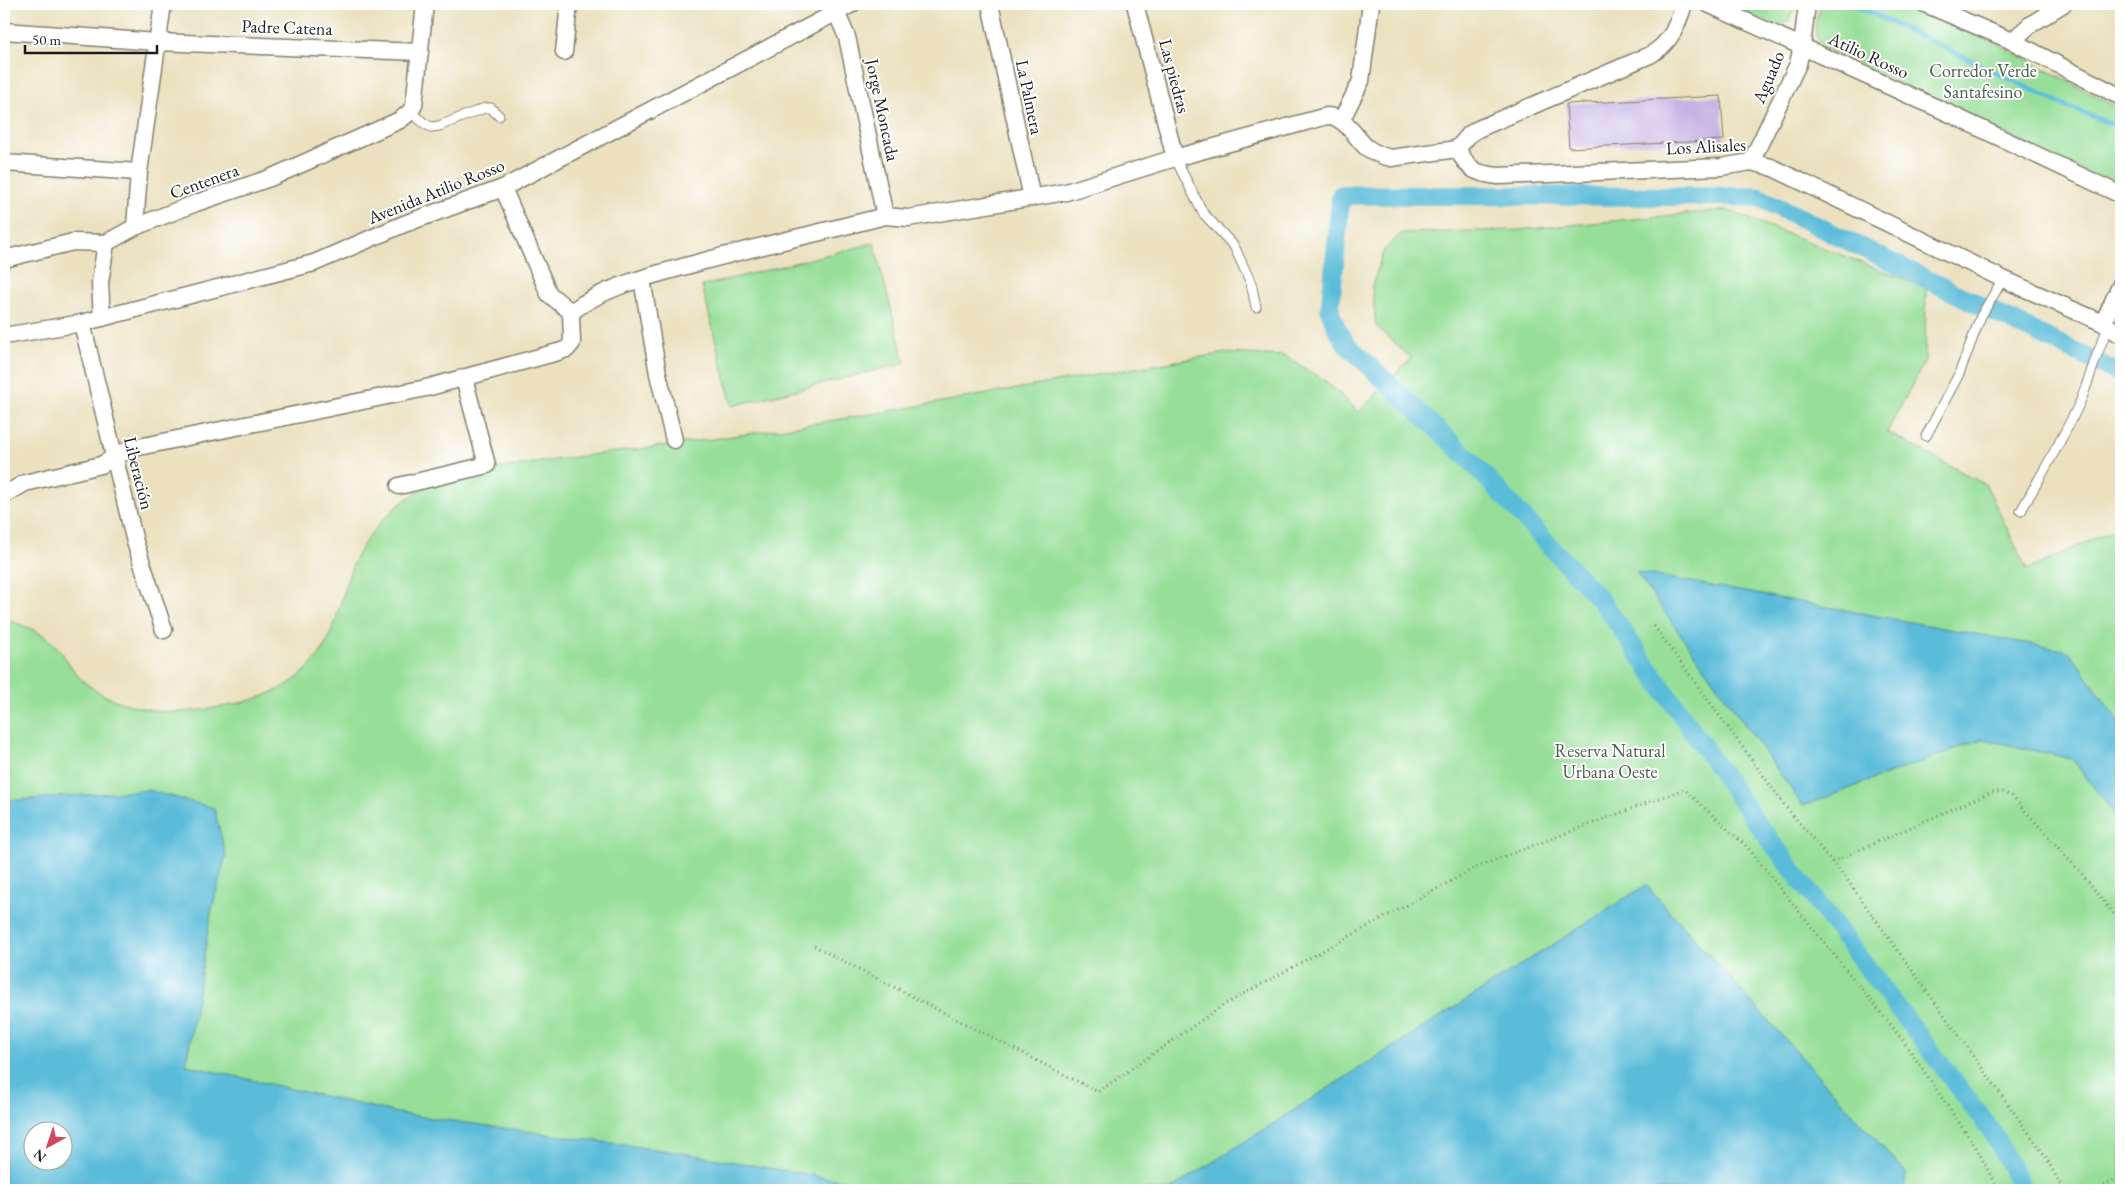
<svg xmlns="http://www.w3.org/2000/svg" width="2125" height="1194" viewBox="0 0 2125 1194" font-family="'EB Garamond',serif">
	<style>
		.green { fill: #97df99; stroke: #5a7e5a; fill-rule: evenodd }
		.water { fill: #5abcd9; stroke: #3b6c7a; fill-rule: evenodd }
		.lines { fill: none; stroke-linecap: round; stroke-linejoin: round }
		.stream { stroke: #5abcd9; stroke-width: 5 }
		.canal { stroke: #5abcd9; stroke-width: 19 }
		.building { fill: #c5b3e3 }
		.service-casing { stroke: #847e6e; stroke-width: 11 }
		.minor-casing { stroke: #847e6e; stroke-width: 19 }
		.path { stroke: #847e6e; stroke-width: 3; stroke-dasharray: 1 4; stroke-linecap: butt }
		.service { stroke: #fff; stroke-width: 9 }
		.minor { stroke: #fff; stroke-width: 16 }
		.labels { text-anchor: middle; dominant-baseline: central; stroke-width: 4; stroke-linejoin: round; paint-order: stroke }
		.street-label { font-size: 18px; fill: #1c1c1c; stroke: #fff }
		.park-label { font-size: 18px; fill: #476048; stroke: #fff }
	</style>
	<rect width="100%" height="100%" fill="#fff"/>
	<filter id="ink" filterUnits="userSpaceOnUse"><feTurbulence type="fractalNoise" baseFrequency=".02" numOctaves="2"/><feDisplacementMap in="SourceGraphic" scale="10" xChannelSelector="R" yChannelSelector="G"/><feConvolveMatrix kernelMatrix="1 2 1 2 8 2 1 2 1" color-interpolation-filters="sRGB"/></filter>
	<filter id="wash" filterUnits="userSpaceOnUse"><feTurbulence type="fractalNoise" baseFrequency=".0096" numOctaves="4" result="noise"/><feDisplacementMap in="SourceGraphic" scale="20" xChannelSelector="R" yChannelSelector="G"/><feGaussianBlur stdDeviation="1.12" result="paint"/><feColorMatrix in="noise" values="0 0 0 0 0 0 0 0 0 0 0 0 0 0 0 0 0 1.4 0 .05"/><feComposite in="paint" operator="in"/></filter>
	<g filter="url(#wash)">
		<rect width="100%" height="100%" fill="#ebe1bf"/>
		<!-- green -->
		<g class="green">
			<polygon points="1722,4 1797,4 1788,21 1777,26"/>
			<path d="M1821,4H1907L1999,45L2121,109V189L1823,47C1810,33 1816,21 1821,4Z"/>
			<path d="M1727,210L1926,288L1925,361L1887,432L1986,485L2027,570L2121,526V1190H4V619C20,624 41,631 53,643C65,654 71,670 83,681C110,705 159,715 194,711C226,707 266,700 293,681C335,652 336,610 352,567C365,534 394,504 426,487C443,478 467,475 486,471C554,458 623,452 692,442C870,417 1047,382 1225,353L1285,356L1327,382L1359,412L1411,358L1376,326L1372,286L1384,250L1402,233L1519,230ZM32,1132H62V1162H32Z"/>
			<polygon points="874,243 905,363 732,406 702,286"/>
		</g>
		<!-- water -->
		<g class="water">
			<polygon points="1636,572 2069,651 2121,725 2121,822 2072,759 1982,739 1803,806"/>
			<path d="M148,790L214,808L226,855L211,913L186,1065L402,1114L683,1153L897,1190H4V801ZM32,1132H62V1162H32Z"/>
			<polygon points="1646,885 1906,1173 1904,1190 1169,1190"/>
		</g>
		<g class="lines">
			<!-- stream -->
			<polyline class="stream" points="1853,4 2064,105 2121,128"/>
			<!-- canal -->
			<polyline class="canal" points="2023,1190 1993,1133 1754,819 1603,603 1469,459 1347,345 1337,329 1330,311 1341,195 1758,197 2121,374"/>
		</g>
		<g id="blocks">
			<!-- building -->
			<polygon class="building" points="1721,96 1724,140 1569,148 1566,104"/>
		</g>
	</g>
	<g filter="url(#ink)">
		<use href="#blocks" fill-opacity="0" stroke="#847e6e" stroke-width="1"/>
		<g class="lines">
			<!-- service casing -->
			<g class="service-casing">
				<g id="service">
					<polyline points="410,112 424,123 431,127 439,126 485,108 491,108 499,116"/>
					<polyline points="1175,158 1203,213 1234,246 1251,283 1256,307"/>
					<polyline points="1926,436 1959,374 1981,316 2003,279"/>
					<path d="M2021,511C2041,475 2063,439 2080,402C2091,377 2096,351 2109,327"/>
				</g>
			</g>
			<!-- minor casing -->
			<g class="minor-casing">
				<g id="minor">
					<polyline points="990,4 1032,198"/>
					<polyline points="1135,4 1175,158"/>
					<polyline points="1708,4 1946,112 2121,195"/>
					<polyline points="1925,4 2012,41 2121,97"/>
					<polyline points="837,14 847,37 885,216"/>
					<polyline points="4,31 157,42 420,52"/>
					<polyline points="2012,41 2030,25 2063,4"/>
					<polyline points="564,52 569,4"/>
					<polyline points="1341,121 1361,81 1371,4"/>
					<path d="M1457,149L1470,134L1478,129L1650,55C1671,43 1677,26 1684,4"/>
					<polyline points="1751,162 1798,64 1802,46 1807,4"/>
					<polyline points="4,163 139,172"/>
					<polyline points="503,188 549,294 571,312"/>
					<polyline points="135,227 139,172 163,4"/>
					<polyline points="4,259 73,242 106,243 135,227 196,203 270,178 400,120 410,112 414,105 425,4"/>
					<polyline points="642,279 658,374 674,440"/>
					<path d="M571,312C607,285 654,275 697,263C759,246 823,232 885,216L908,218L1066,192L1175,158L1327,116C1345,116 1354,136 1366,147C1374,153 1382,156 1391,158L1457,149C1470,170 1473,173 1498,176L1721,167L1751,162L1771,167L2003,279L2103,323L2121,335"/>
					<polyline points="102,318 100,283 106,243"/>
					<polyline points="82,323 135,542 164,630"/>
					<polyline points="2103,323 2121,284"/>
					<polyline points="4,336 82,323 314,263 404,224 503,188 852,4"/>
					<polyline points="399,486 487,465 464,378"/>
					<polyline points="4,495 25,483 101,465 129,449 426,388 558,352 567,349 572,343 571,312"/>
				</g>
			</g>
			<!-- path -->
			<g class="path">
				<polyline points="1654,626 1786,807 1845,877 2046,1157 2063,1190"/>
				<polyline points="1832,862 1991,792 2002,792 2012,796 2082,874 2121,923"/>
				<polyline points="814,946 1098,1092 1225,1004 1479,866 1684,789 1748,848 1902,1039 1977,1149 1998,1190"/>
				<polyline points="2095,1190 2121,1176"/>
			</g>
			<!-- service -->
			<use href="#service" class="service"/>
			<!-- minor -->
			<use href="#minor" class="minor"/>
		</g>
	</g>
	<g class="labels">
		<!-- street labels -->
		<g class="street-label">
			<text transform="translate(287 27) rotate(2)">Padre Catena</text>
			<text transform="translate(1869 55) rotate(25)">Atilio Rosso</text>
			<text transform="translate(1175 76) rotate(75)">Las piedras</text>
			<text transform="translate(1768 77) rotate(-67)">Aguado</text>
			<text transform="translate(1030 97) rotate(78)">La Palmera</text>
			<text transform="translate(883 110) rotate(78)">Jorge Moncada</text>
			<text transform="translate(1706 146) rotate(-3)">Los Alisales</text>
			<text transform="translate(204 181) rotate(-20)">Centenera</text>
			<text transform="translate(436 191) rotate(-22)">Avenida Atilio Rosso</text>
			<text transform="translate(139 473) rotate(76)">Liberación</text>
		</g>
		<!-- park labels -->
		<g class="park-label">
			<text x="1983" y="70">Corredor Verde<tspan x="1983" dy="21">Santafesino</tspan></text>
			<text x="1610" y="750">Reserva Natural<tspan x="1610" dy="21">Urbana Oeste</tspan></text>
		</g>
	</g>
	<!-- margin -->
	<rect width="2125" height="1194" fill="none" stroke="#fff" stroke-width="20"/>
	<!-- north arrow -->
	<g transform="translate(48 1146) rotate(220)"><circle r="24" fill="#ffffff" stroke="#a4a4a4"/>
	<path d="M0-4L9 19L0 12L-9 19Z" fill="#d1495b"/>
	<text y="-8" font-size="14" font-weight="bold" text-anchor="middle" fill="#1c1c1c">N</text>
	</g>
	<!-- scale -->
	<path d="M25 45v8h132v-8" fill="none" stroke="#1c1c1c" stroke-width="2.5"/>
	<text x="32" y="45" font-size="15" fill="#1c1c1c" stroke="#ffffff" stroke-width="4" paint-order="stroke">50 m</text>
</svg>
